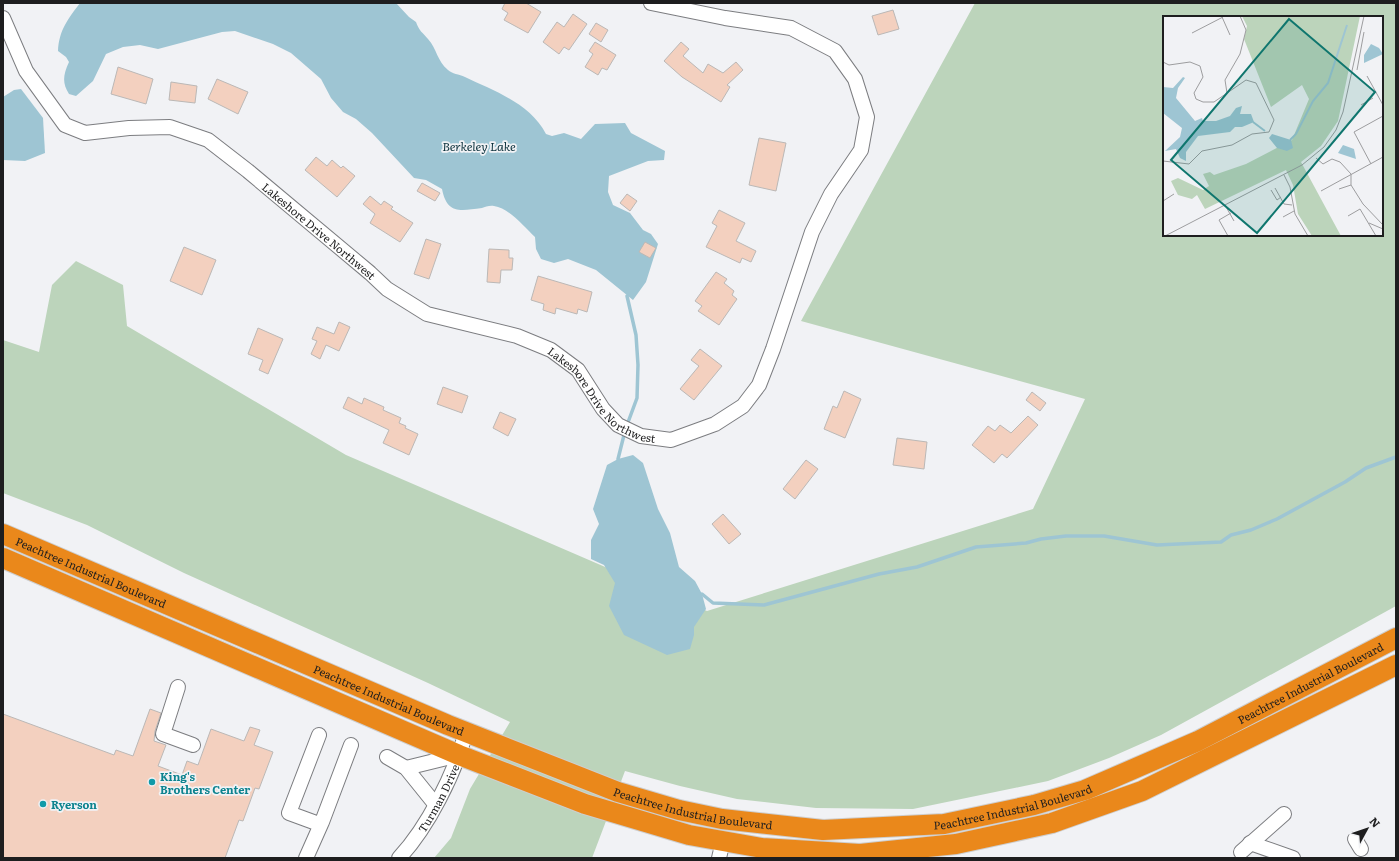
<svg xmlns="http://www.w3.org/2000/svg" width="1399" height="861" viewBox="0 0 1399 861" font-family="Literata,serif">
	<style>
		.green { fill: #bcd4bb; fill-rule: evenodd }
		.water { fill: #9ec5d3 }
		.lines { fill: none; stroke-linecap: round; stroke-linejoin: round }
		.stream { stroke: #9ec5d3; stroke-width: 3.5 }
		.building { fill: #f3d0bf; stroke: #bbb8b6 }
		.minor-casing { stroke: #7c7d80; stroke-width: 16 }
		.highway-casing { stroke: #cecece; stroke-width: 22 }
		.minor { stroke: #fff; stroke-width: 14 }
		.highway { stroke: #ea881b; stroke-width: 20 }
		.culture-dot { fill: #0f9aa8; stroke: #f1f2f5; stroke-width: 1.5 }
		.labels { text-anchor: middle; dominant-baseline: central; stroke-width: 3.5; stroke-linejoin: round; paint-order: stroke }
		.street-label { font-size: 11px; fill: #1e1e1f; stroke: #f1f2f5 }
		.culture-label { font-size: 11px; font-weight: bold; fill: #0d838f; stroke: #f1f2f5; text-anchor: start }
		.water-label { font-size: 12px; font-style: italic; fill: #092f3a; stroke: #f1f2f5 }
		.inset-river { fill: none; stroke: #9ec5d3; stroke-width: 2 }
		.inset-road { fill: none; stroke: #9d9d9f; stroke-width: 1 }
		.view { fill: #0f766e; fill-opacity: 0.15; stroke: #0f766e; stroke-width: 2 }
		.inset-edge { fill: none; stroke: #1e1e1f; stroke-width: 2 }
	</style>
	<rect width="100%" height="100%" fill="#f1f2f5"/>
	<!-- green -->
	<path class="green" d="M975,3H1396V606L1161,735L1109,758L1048,781L913,809L816,808L737,799L680,786L625,771L592,858H434L451,838L470,789L510,722L428,683L184,573L87,525L3,493V340L39,352L52,285L76,261L123,285L127,326L346,455L707,611L1033,509L1085,399L801,321ZM1164,17H1382V235H1164Z"/>
	<!-- water -->
	<g class="water">
		<path d="M80,3H396L409,17L416,22C419,31 423,33 428,39C437,49 437,61 448,70C452,74 459,74 465,77C494,91 530,103 546,134L552,136L564,133L581,139L595,124L625,123L631,133L665,151L664,160L648,161L609,176L608,192L613,205L630,213L643,230L651,234L658,244L646,282L633,300L596,270L568,259L554,263L541,259L536,249L535,237C524,227 509,208 494,206C490,205 485,207 482,208C459,211 447,214 442,189L426,180L414,178L372,133L356,119L343,112L331,98L321,79L291,53L273,44L235,31L222,32L158,49L140,45L123,47L106,54L93,81L76,96L69,94C62,83 63,75 69,62L66,57L58,51C59,30 68,19 80,3Z"/>
		<polygon points="21,89 43,118 45,153 25,161 3,160 3,97 14,90"/>
		<polygon points="633,455 643,463 658,509 670,533 679,567 695,581 702,594 706,609 694,627 694,635 690,649 667,655 624,635 609,606 615,583 604,565 591,559 591,540 599,524 593,509 607,465 618,459"/>
	</g>
	<g class="lines">
		<!-- stream -->
		<g class="stream">
			<polyline points="627,425 637,398 638,365 636,335 627,296"/>
			<polyline points="618,459 625,431"/>
			<polyline points="702,594 713,603 764,605 879,574 917,567 976,547 1026,543 1041,539 1066,536 1104,536 1157,545 1221,542 1231,535 1251,530 1277,519 1345,482 1366,468 1396,457"/>
		</g>
	</g>
	<!-- building -->
	<g class="building">
		<polygon points="505,3 526,3 541,12 528,33 504,20 508,13 502,9"/>
		<polygon points="893,10 899,29 878,35 872,16"/>
		<polygon points="573,14 587,24 569,50 564,47 559,54 543,42 557,22 564,27"/>
		<polygon points="596,23 608,30 601,42 589,34"/>
		<polygon points="595,42 616,55 607,70 602,68 598,75 585,67 593,54 589,51"/>
		<polygon points="681,42 689,49 683,56 703,73 708,64 723,73 736,62 743,70 727,85 730,87 721,102 682,77 664,61"/>
		<polygon points="118,67 153,79 146,104 111,94"/>
		<polygon points="217,79 248,92 238,114 208,99"/>
		<polygon points="171,82 197,86 195,103 169,100"/>
		<polygon points="759,138 786,143 776,191 749,185"/>
		<polygon points="316,157 327,166 332,160 341,168 343,166 355,176 337,197 305,170"/>
		<polygon points="422,183 440,193 435,201 417,191"/>
		<polygon points="627,194 637,201 630,211 620,203"/>
		<polygon points="370,196 381,205 384,201 393,207 391,209 413,223 400,242 370,223 375,214 363,204"/>
		<polygon points="719,210 745,223 736,241 756,251 751,262 742,258 740,263 706,247 717,226 712,223"/>
		<polygon points="426,239 441,244 429,279 414,274"/>
		<polygon points="645,242 656,248 650,258 639,252"/>
		<polygon points="184,247 216,260 202,295 170,281"/>
		<polygon points="489,249 509,250 509,258 513,258 512,270 501,270 500,283 487,282"/>
		<polygon points="716,272 727,279 724,283 734,291 732,295 737,299 719,325 698,311 702,306 695,301"/>
		<polygon points="538,276 592,292 587,312 578,309 577,314 556,308 555,314 543,310 544,304 531,300"/>
		<polygon points="339,322 350,327 339,351 326,345 320,359 311,354 317,341 312,339 317,327 334,334"/>
		<polygon points="258,328 283,339 268,374 259,370 263,360 248,354"/>
		<polygon points="700,349 722,366 694,400 680,389 699,366 691,360"/>
		<polygon points="443,387 468,396 462,413 437,404"/>
		<polygon points="844,391 861,399 845,438 824,429 833,406 837,408"/>
		<polygon points="1032,392 1046,403 1040,411 1026,400"/>
		<polygon points="348,397 362,404 364,398 384,407 383,410 401,418 399,423 406,426 405,428 418,434 409,455 383,443 389,430 343,408"/>
		<polygon points="500,412 516,419 508,436 493,428"/>
		<polygon points="1028,416 1038,425 1007,458 1002,454 994,463 972,445 988,426 995,431 1000,425 1011,433"/>
		<polygon points="897,438 927,442 924,469 893,465"/>
		<polygon points="806,460 818,469 795,499 783,489"/>
		<polygon points="723,514 741,534 729,544 712,524"/>
		<polygon points="150,709 161,713 155,731 154,741 166,745 158,766 182,775 187,761 198,765 211,729 244,741 250,727 260,730 254,745 273,752 259,789 255,788 243,821 239,820 225,858 3,858 3,714 114,755 116,750 133,756"/>
	</g>
	<g class="lines">
		<!-- minor casing -->
		<g class="minor-casing">
			<g id="minor">
				<path id="s1" d="M3,18L26,71L65,125L85,133L129,128L170,127L208,140L248,171L370,273L387,289L427,314L517,336L551,350L578,370L603,409L618,425L641,436L671,440L715,424L743,406L759,385L773,349L812,232L831,194L861,150L867,117L855,79L835,51L791,28L725,18L651,3"/>
				<polyline points="178,687 163,734 193,745"/>
				<polyline points="387,757 406,768 435,804"/>
				<polyline points="406,768 459,755"/>
				<polyline points="319,824 289,813 319,735"/>
				<polyline points="1355,839 1361,849"/>
				<polyline points="1250,843 1293,858"/>
				<polyline points="1241,852 1284,814"/>
				<polyline points="306,858 322,822 351,745"/>
				<path id="s2" d="M399,858C428,827 455,773 466,732"/>
				<polyline points="719,858 723,841"/>
			</g>
		</g>
		<!-- highway casing -->
		<g class="highway-casing">
			<g id="highway">
				<path id="s3" d="M3,534L448,725L618,792L679,810L722,819L823,830L944,824L1034,805L1085,790L1198,741L1396,638"/>
				<polyline points="3,558 459,755 585,804 689,835 762,848 860,854 956,844 1052,823 1142,791 1396,665"/>
			</g>
		</g>
		<!-- minor -->
		<use href="#minor" class="minor"/>
		<!-- highway -->
		<use href="#highway" class="highway"/>
	</g>
	<!-- markers -->
	<g class="culture-dot">
		<circle cx="152" cy="782" r="4"/>
		<circle cx="43" cy="804" r="4"/>
	</g>
	<g class="labels">
		<!-- street labels -->
		<g class="street-label">
			<text stroke="none"><textPath href="#s1" startOffset="415">Lakeshore Drive Northwest</textPath></text>
			<text stroke="none"><textPath href="#s1" startOffset="751">Lakeshore Drive Northwest</textPath></text>
			<text stroke="none"><textPath href="#s3" startOffset="96">Peachtree Industrial Boulevard</textPath></text>
			<text stroke="none"><textPath href="#s3" startOffset="1392">Peachtree Industrial Boulevard</textPath></text>
			<text stroke="none"><textPath href="#s3" startOffset="420">Peachtree Industrial Boulevard</textPath></text>
			<text stroke="none"><textPath href="#s2" startOffset="72">Turman Drive</textPath></text>
			<text stroke="none"><textPath href="#s3" startOffset="1068">Peachtree Industrial Boulevard</textPath></text>
			<text stroke="none"><textPath href="#s3" startOffset="744">Peachtree Industrial Boulevard</textPath></text>
		</g>
		<!-- culture labels -->
		<g class="culture-label">
			<text x="160" y="776">King's<tspan x="160" dy="13">Brothers Center</tspan></text>
			<text x="51" y="804">Ryerson</text>
		</g>
		<!-- water labels -->
		<g class="water-label">
			<text x="479" y="146">Berkeley Lake</text>
		</g>
	</g>
	<!-- overview -->
	<g transform="translate(1163 16)">
		<rect width="220" height="220" fill="#f1f2f5"/>
		<path d="M79,0H197L175,105L158,130L138,146L178,220H149L135,198L130,169L123,154L42,193L34,179L29,183L15,179L8,165L15,162L40,174L46,170L40,158L47,156L51,159L83,148L129,124L146,83L139,69L108,91L81,23L84,10Z" fill="#bcd4bb"/>
		<path d="M208,28L216,32L220,38L201,47V39ZM20,61L22,62L15,72L13,82L32,105L39,102L40,105H53L67,100L73,92L79,90L77,98H88L91,106L79,111H72L67,116L35,120L23,136V145L17,142L13,133L2,135L17,121L19,112L0,97V71L10,72ZM109,118L128,124L130,132L124,135L114,132L106,122ZM180,129L191,133L193,143L175,137Z" fill="#9ec5d3"/>
		<path class="inset-river" d="M90,106L102,115M127,124L133,118L150,85L165,67L184,9"/>
		<path class="inset-road" d="M59,1L67,19M29,17L60,1M0,46L6,49L27,46L37,50L40,61L31,77L33,83L40,86H51L83,64L93,67L111,104L106,116L89,118L69,129L39,135L26,148L0,145M194,54L201,16M204,60L220,89M64,77L62,64L77,38L83,14L77,0M198,89L210,82M153,142L160,148L169,143L177,146L188,158V169L176,173M208,148L191,116L220,100M121,159L127,171L132,198L145,220M188,169L200,188L220,209M112,172L121,188L129,189M108,174L114,184L118,181M158,175L220,141M0,185L11,178M62,189L71,205M185,200L197,193L213,220M120,201L131,195M206,207L220,213M2,220L139,149L161,131L173,114L180,96L201,0M65,220L56,204L68,197"/>
		<path class="view" d="M126,3L212,76L94,217L8,144Z"/>
		<rect width="220" height="220" class="inset-edge"/>
	</g>
	<!-- border -->
	<rect width="1399" height="861" fill="none" stroke="#1e1e1f" stroke-width="8"/>
	<!-- north arrow -->
	<g transform="translate(1367 829) rotate(50)" stroke="#f1f2f5" stroke-width="3" paint-order="stroke">
	<path d="M0-3L7 15L0 10L-7 15Z" fill="#1e1e1f"/>
	<text y="-6" font-size="11" font-weight="bold" text-anchor="middle" fill="#1e1e1f">N</text>
	</g>
</svg>
